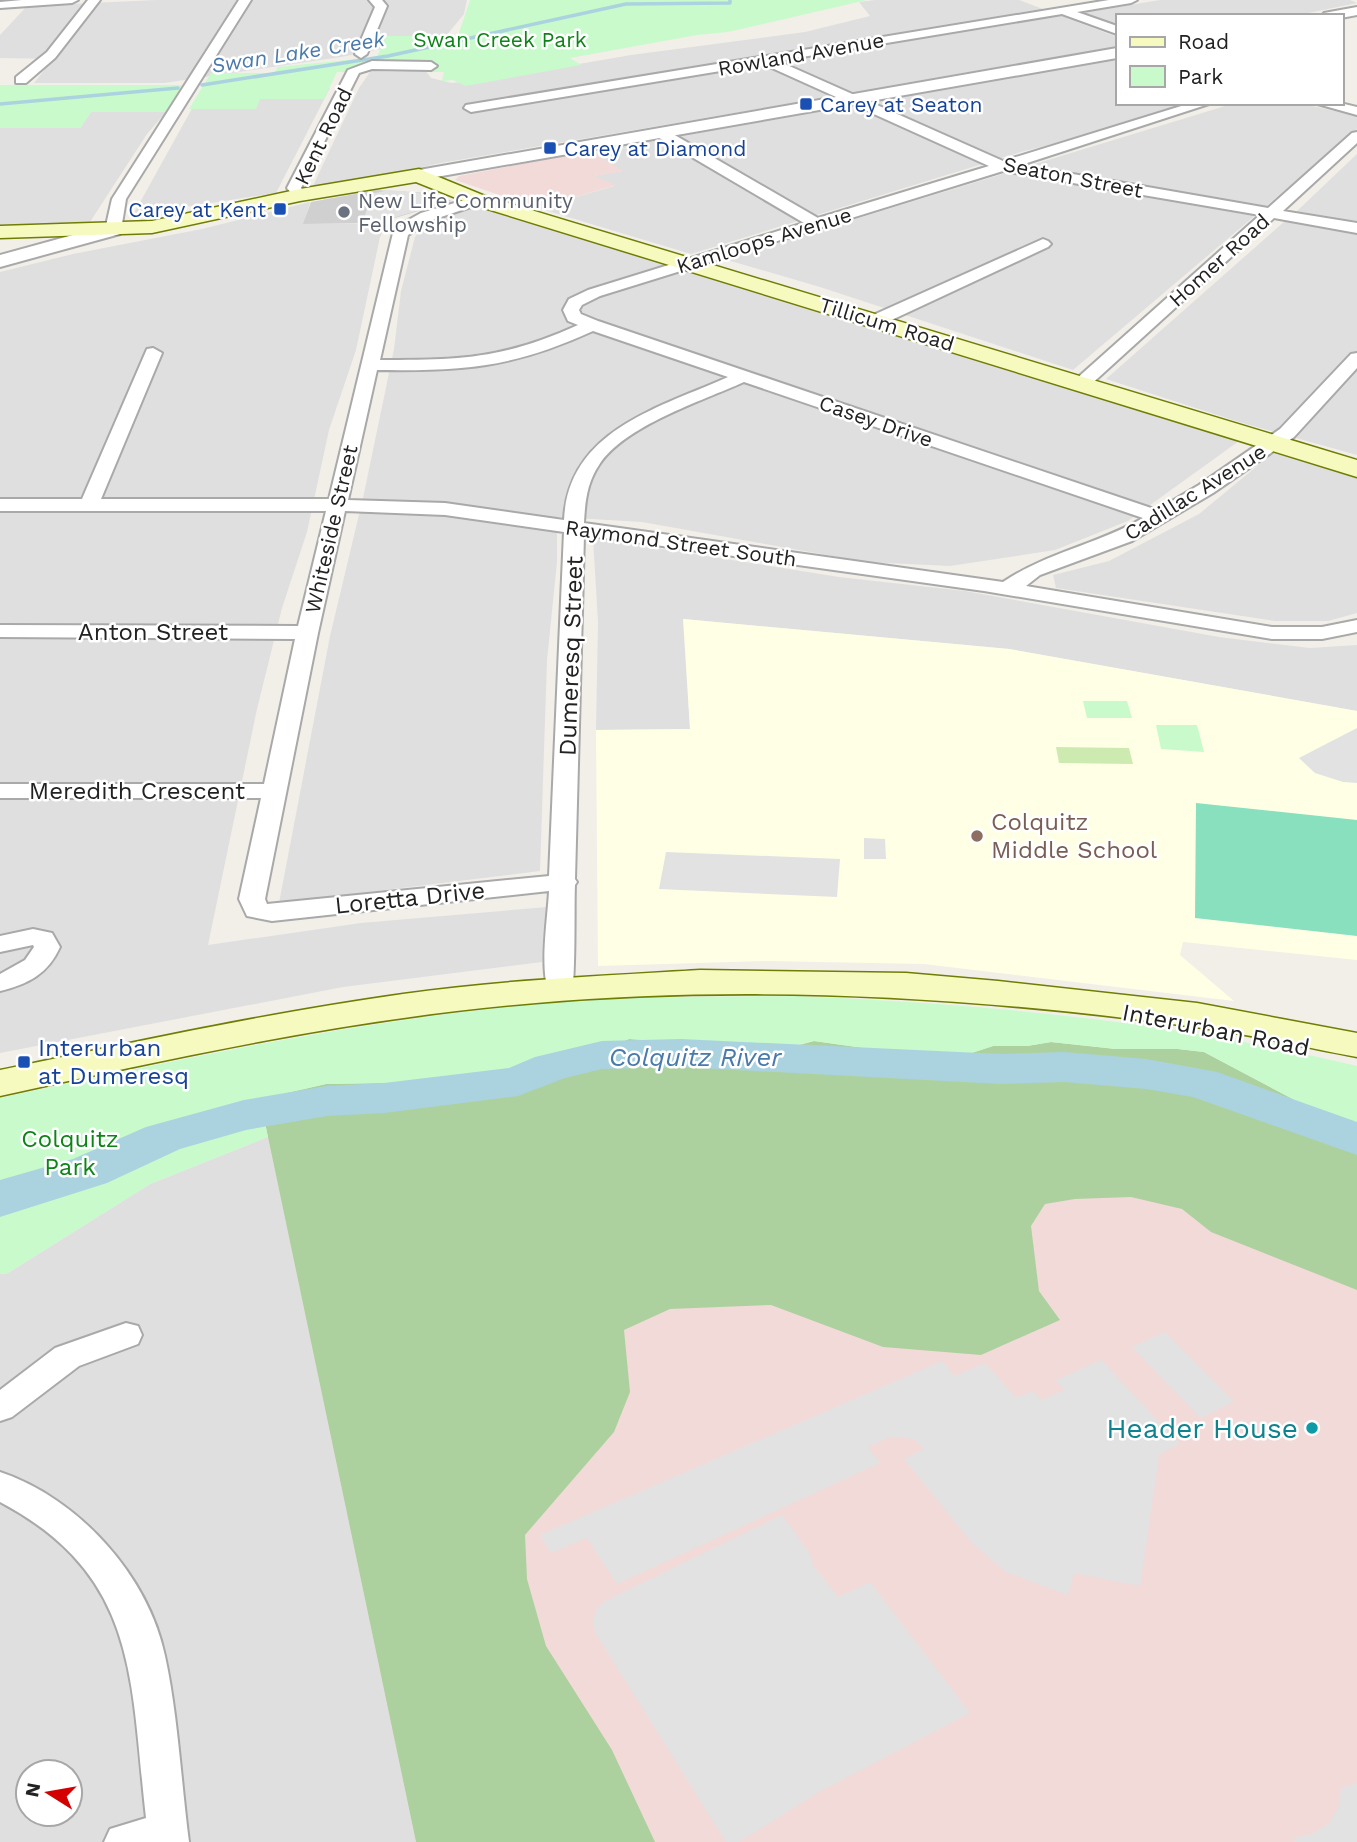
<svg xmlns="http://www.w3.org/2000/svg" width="1357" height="1842" viewBox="0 0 1357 1842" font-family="'Work Sans',sans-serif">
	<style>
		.residential { fill: #e0dfdf; fill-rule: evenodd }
		.commercial { fill: #f2dad9 }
		.education { fill: #ffffe5 }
		.religious { fill: #d0d0d0 }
		.grass { fill: #cdebb0 }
		.forest { fill: #add19e }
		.park { fill: #c8facc }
		.pitch { fill: #88e0be }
		.parking { fill: #e2e2e2 }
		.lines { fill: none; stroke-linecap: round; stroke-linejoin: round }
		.stream { stroke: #aad3df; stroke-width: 3.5 }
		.river { fill: #aad3df; fill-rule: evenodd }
		.minor-casing { stroke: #a9a9a9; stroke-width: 4 }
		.tertiary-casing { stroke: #a9a9a9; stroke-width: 4 }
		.secondary-casing { stroke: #707d05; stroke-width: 3 }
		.minor { fill: #fff; fill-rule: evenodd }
		.tertiary { fill: #fff; fill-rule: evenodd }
		.secondary { fill: #f7fabf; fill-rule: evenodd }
		.transit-dot { fill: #1a4fb4; stroke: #fff; stroke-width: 2.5 }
		.worship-dot { fill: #6b7280; stroke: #fff; stroke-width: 2.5 }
		.education-dot { fill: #8d6e63; stroke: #fff; stroke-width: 2.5 }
		.culture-dot { fill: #0f9aa8; stroke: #fff; stroke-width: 2.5 }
		.labels { text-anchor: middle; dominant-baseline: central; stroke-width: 5; stroke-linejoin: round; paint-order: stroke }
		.far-park-label { font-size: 21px; fill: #0c8416; stroke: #fff }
		.far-water-label { font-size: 21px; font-style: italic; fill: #4a7aab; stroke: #fff }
		.far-street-label { font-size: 21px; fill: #222; stroke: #fff }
		.far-transit-label { font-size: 21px; fill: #164399; stroke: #fff; text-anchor: start }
		.far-worship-label { font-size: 21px; fill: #5b616d; stroke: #fff; text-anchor: start }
		.street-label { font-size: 24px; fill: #222; stroke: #fff }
		.education-label { font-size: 24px; fill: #785e54; stroke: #fff; text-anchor: start }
		.transit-label { font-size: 24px; fill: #164399; stroke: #fff; text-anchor: start }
		.park-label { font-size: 24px; fill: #0c8416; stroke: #fff }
		.water-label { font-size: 26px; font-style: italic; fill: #4a7aab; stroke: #fff }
		.near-culture-label { font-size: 28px; fill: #0d838f; stroke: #fff; text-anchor: end }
	</style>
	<rect width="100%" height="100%" fill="#f2efe9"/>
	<!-- residential -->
	<g class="residential">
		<polygon points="156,0 467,0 464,14 446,36 341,57 164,83 34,83 53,59 0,58 0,35 27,6"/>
		<polygon points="875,0 1019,0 1117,37 1117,48 441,163 311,190 359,88 372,69 425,70 431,78 452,83 503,77 631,55 805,32 870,16 859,2"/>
		<polygon points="1160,0 1350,0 1357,3 1294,16 1117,16 1117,26 1081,13"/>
		<polygon points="1117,57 1117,103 1185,103 1095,133 1021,152 691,254 538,208 614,186 593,176 622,171 589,151"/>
		<polygon points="330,88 276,193 133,215 195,103"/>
		<polygon points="1235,103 1299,103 1357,116 1357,129 1073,370 820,287 724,259"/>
		<polygon points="91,112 166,112 147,134 88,225 0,225 0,128 80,128"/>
		<polygon points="1357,154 1357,222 1296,212"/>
		<polygon points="310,202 304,224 387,224 380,237 356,350 329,430 307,532 282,608 257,709 208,945 361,923 547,907 542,962 343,987 0,1053 0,272 73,254 202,229"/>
		<polygon points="480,205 1043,378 1239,441 1128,521 1055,550 950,566 866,562 642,522 557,517 557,562 547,660 540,871 279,903 330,636 363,498 394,349 401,291 415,237 425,225"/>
		<polygon points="1285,221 1357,234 1357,455 1239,422 1106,379"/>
		<polygon points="1274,452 1357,478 1357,613 1328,621 1275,621 1056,588 1053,575 1109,561 1199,514"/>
		<polygon points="593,538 839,577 965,591 1219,637 1310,648 1357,645 1357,711 1009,649 684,619 690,729 596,730 598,622"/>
		<path d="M268,1137L416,1842H0V1274L8,1273L150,1184ZM28,1772H70V1814H28Z"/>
	</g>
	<!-- commercial -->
	<g class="commercial">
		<polygon points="589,151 623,171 594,176 616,185 538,208 455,180 459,176"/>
		<polygon points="260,1099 1357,1133 1357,1842 416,1842"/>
	</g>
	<!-- education -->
	<polygon class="education" points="683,619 1009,649 1357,711 1357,960 1183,942 1180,955 1234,1001 924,964 768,961 598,966 596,730 690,729"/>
	<!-- religious -->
	<polygon class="religious" points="377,190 429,193 452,201 378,223 303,224 311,202"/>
	<!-- grass -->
	<polygon class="grass" points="1056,747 1129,748 1133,764 1059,763"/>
	<!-- forest -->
	<polygon class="forest" points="629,1039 713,1044 763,1055 814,1041 935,1058 965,1055 993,1046 1027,1046 1051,1042 1116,1049 1178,1049 1204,1052 1357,1133 1357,1290 1211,1232 1182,1209 1131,1197 1075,1199 1045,1204 1031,1226 1039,1291 1060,1320 981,1355 883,1347 771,1305 670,1309 624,1330 630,1392 614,1432 525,1535 527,1579 546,1646 612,1750 655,1842 416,1842 260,1099 326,1084 436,1082 555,1063 578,1059"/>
	<!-- park -->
	<g class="park">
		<polygon points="470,0 867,0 728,32 697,35 570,58 581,65 466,86 453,80 442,81 444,72 337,72 324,99 260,99 256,109 189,109 211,73 274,73 278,67 377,57 386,36 458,36"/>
		<polygon points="0,85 183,85 166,112 91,112 80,128 0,128"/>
		<polygon points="1083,701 1127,701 1132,718 1087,718"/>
		<polygon points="1156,725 1197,725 1204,752 1161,749"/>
		<path d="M799,996C987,1004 1174,1022 1357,1066V1133L1204,1052L1178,1049H1116L1051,1042L1027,1046H993L966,1055L935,1058L814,1041L777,1049L763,1055H752L713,1044L629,1039L578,1059L555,1063L436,1082L326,1084L260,1099L268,1137L150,1184L8,1273L0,1274V1098C190,1057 381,1015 576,1001C650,996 724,997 799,996Z"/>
	</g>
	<!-- pitch -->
	<polygon class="pitch" points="1196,803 1357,820 1357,936 1195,918"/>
	<!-- parking -->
	<g class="parking">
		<polygon points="389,190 428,194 449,201 376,223 363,223 371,194"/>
		<polygon points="1357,728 1357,783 1343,782 1315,773 1299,758"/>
		<polygon points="864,838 885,839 886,859 864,859"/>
		<polygon points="666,852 840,859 837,897 659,889"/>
		<polygon points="1165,1332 1234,1402 1200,1418 1132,1347"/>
		<polygon points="1101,1360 1180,1444 1159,1455 1140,1586 1074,1573 1068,1595 1006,1572 972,1543 904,1459 924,1449 915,1440 902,1437 889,1437 868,1447 880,1463 617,1584 587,1538 551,1553 540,1535 942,1361 955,1376 985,1363 1016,1398 1033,1391 1041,1400 1064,1390 1056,1380"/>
		<polygon points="782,1515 810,1554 813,1565 838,1597 870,1582 970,1713 819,1792 739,1842 726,1842 595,1632 593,1620 597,1608 605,1601"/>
		<polygon points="1357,1783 1357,1842 1295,1842 1294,1838 1312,1834 1329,1823 1339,1807 1341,1788"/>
	</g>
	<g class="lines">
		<!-- stream -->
		<g class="stream">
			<polyline points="202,85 388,56 626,4 730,3 730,0"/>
			<polyline points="0,104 178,88"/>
		</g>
		<!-- river -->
		<polygon class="river" points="681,1039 1001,1054 1064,1052 1146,1059 1217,1072 1357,1122 1357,1155 1193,1097 1146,1089 1064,1082 1001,1084 681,1067 602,1069 565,1078 518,1096 384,1113 327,1116 246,1130 180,1149 107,1183 0,1217 0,1180 73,1159 146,1127 244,1100 327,1086 384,1083 509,1068 535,1057 602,1041"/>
		<!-- minor casing -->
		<g class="minor-casing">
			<g id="minor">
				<polygon points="22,0 78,0 72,3 0,8 0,2"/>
				<polygon points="88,0 100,0 55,58 26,83 16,83 16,77 47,52"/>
				<polygon points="239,0 251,0 126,199 121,230 118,233 108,233 105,230 112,199"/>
				<polygon points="369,0 382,0 387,6 367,54 361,58 355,54 375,7"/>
				<path d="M1109,0H1137L1131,3L1077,12L1117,26V34L1062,14L778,61L1003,161L1191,103H1212L1021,165L1268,208L1352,133L1357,132V143L1283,211L1357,223V233L1274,218L1087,388L1081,389L1072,384L1075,380L1260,215L1003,171L600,296L582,305L579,310L581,314L598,321L1157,510L1199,485L1280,429L1351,354L1357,353V368L1294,437L1213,493L1132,541L1040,575L1026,586L1272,627H1322L1357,620V632L1322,639H1272L984,591L584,535L575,879L577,882L575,885C574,903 576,987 571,995L561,997L551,995C538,976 548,916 549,891L272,921L247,916L239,899L261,798H0V784H264L295,639L0,637V625L298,626L326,511H0V499H82L147,349L153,348L162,353L101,499H329L393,233L403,223L421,213L478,196L485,200L483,203L432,220L408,235L380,360C461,360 503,359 578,325L568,321L563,310L569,299L588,290L804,223L656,136V130H666L818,218L989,166L763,64L471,112L464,108L466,105ZM593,331L728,377C659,408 568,430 564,520L445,503L348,500L377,370C465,371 512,368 593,331ZM744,382L1143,518C1098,544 1046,553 1003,582L584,523C585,502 587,483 599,465C624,426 702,401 744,382ZM345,511L445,515L564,532L549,876L267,904L265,899L318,633Z"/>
				<polygon points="372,61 431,62 437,66 431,70 372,69 359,73 301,188 307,195 305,198 295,198 287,188 348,70"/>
				<polygon points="1314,103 1340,103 1357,107 1357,115"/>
				<polygon points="1043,239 1048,241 1051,244 1048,247 883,324 877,325 869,320 871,316"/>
				<path d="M33,929L52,933L60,947C48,974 28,984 0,991V974L25,960L34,947L33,945L0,952V936Z"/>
				<polygon points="126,1323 138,1326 142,1335 138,1344 79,1366 12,1417 0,1421 0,1390 55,1348"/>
				<path d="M0,1472C78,1498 148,1575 165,1656C178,1716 181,1781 189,1842H104L110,1829L146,1818C130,1680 140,1576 0,1502Z"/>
			</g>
		</g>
		<!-- tertiary casing -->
		<g class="tertiary-casing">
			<g id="tertiary">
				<polygon points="1357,7 1357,15 1341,18 1341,16 1322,16 1324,13"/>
				<polygon points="1117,48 1117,58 419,180 410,175 419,170"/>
				<polygon points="113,224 123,230 120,234 0,267 0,255"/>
			</g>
		</g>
		<!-- secondary casing -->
		<g class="secondary-casing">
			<g id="secondary">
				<polygon points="419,169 485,196 1357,460 1357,477 471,204 416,182 300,201 152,233 0,238 0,226 152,221 300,189"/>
				<path d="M700,970L906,973L998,981L1197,1003L1357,1033V1057C1303,1047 1249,1034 1195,1027C976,997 755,984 536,1003C355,1018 176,1057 0,1096V1070C133,1042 268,1013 403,994C501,980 601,976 700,970Z"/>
			</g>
		</g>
		<!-- minor -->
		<use href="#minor" class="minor"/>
		<!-- tertiary -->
		<use href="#tertiary" class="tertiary"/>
		<!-- secondary -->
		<use href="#secondary" class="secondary"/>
	</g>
	<!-- markers -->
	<g class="transit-dot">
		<rect x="799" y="97" width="14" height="14" rx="3.5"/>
		<rect x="543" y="141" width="14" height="14" rx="3.5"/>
		<rect x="273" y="202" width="14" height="14" rx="3.5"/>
		<rect x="17" y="1055" width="14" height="14" rx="3.5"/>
	</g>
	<circle class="worship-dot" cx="344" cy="212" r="7"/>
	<circle class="education-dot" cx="977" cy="836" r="7"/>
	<circle class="culture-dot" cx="1312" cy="1428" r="7"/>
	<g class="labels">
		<!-- far-park labels -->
		<g class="far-park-label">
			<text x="500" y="39">Swan Creek Park</text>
		</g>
		<!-- far-water labels -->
		<g class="far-water-label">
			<text transform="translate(298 52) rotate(-9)">Swan Lake Creek</text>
		</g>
		<!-- far-street labels -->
		<g class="far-street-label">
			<text transform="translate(801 54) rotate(-10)">Rowland Avenue</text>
			<text transform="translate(323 136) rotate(-64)">Kent Road</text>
			<text transform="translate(1073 177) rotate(11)">Seaton Street</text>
			<text transform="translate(764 240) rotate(-17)">Kamloops Avenue</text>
			<text transform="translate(1219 260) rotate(-42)">Homer Road</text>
			<text transform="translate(887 324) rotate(17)">Tillicum Road</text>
			<text transform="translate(876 421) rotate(19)">Casey Drive</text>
			<text transform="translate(1195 492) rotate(-32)">Cadillac Avenue</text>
			<text transform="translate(331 529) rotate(-77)">Whiteside Street</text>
			<text transform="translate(681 543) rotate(8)">Raymond Street South</text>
		</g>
		<!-- far-transit labels -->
		<g class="far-transit-label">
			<text x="820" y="104">Carey at Seaton</text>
			<text x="564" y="148">Carey at Diamond</text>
			<text x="266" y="209" text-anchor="end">Carey at Kent</text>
		</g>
		<!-- far-worship labels -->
		<g class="far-worship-label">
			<text x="358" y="200">New Life Community<tspan x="358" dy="24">Fellowship</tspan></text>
		</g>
		<!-- street labels -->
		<g class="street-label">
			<text x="153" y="632">Anton Street</text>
			<text transform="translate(571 656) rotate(-88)">Dumeresq Street</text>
			<text x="137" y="791">Meredith Crescent</text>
			<text transform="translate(410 898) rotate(-6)">Loretta Drive</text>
			<text transform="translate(1216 1030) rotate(11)">Interurban Road</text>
		</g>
		<!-- education labels -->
		<g class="education-label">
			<text x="991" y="822">Colquitz<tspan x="991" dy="28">Middle School</tspan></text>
		</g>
		<!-- transit labels -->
		<g class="transit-label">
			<text x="38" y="1048">Interurban<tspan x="38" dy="28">at Dumeresq</tspan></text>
		</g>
		<!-- park labels -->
		<g class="park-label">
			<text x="70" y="1139">Colquitz<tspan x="70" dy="28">Park</tspan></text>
		</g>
		<!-- water labels -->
		<g class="water-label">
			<text x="695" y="1057">Colquitz River</text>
		</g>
		<!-- near-culture labels -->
		<g class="near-culture-label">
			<text x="1298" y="1428">Header House</text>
		</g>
	</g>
	<!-- legend -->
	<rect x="1116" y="14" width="228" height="91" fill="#ffffff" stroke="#a7a7a7" stroke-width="2"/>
	<rect x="1130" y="37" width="35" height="10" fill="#f7fabf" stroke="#a7a7a7" stroke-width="2"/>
	<text x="1178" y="49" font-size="21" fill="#222222">Road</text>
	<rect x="1130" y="66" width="35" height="21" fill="#c8facc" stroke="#a7a7a7" stroke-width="2"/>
	<text x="1178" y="84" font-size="21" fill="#222222">Park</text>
	<!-- north arrow -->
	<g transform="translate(49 1793) rotate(281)"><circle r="33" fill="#ffffff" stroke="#a7a7a7" stroke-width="2"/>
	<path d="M0-5L12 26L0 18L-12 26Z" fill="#d40000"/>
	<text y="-10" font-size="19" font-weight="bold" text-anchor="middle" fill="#222222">N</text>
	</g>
</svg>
